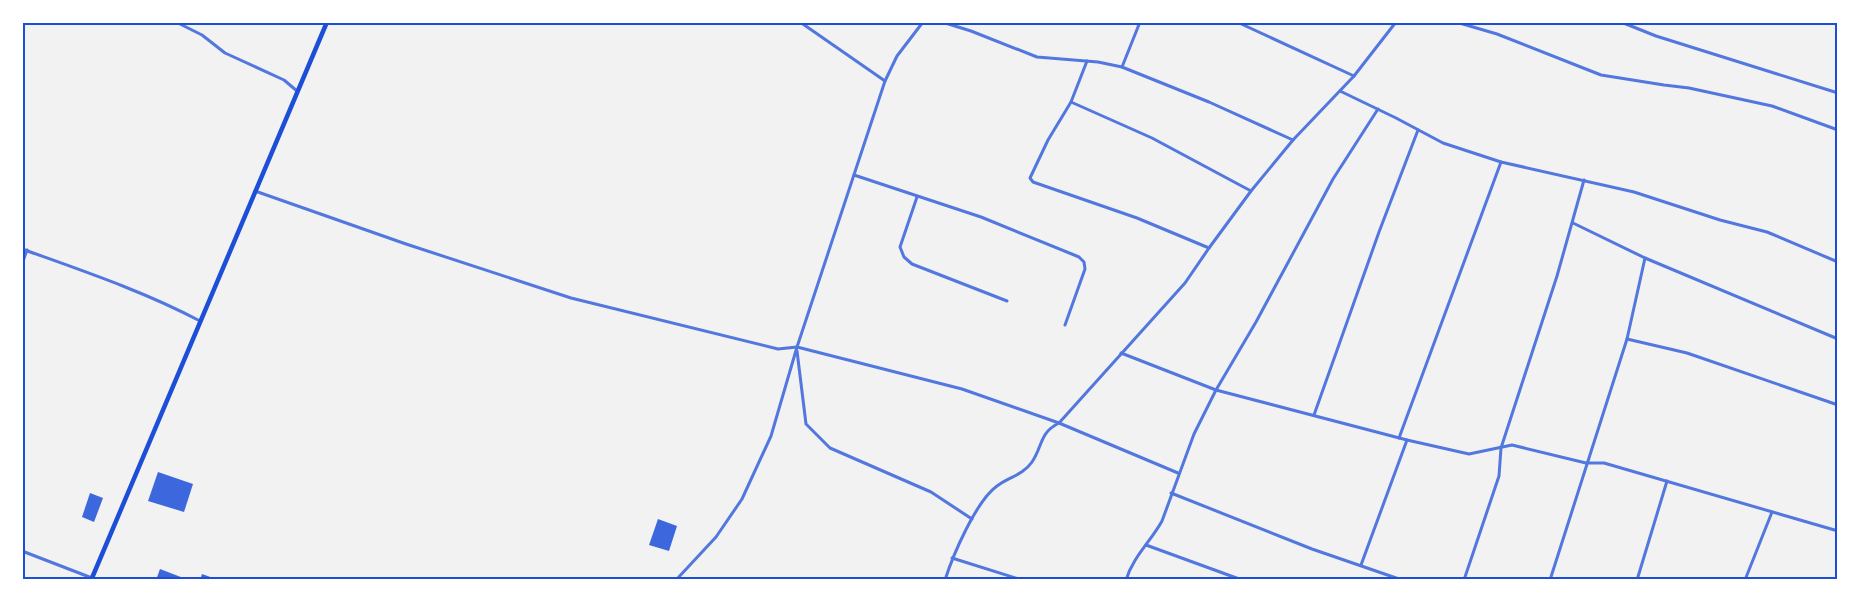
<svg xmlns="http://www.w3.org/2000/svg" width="1860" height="602" viewBox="0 0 1860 602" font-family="'Work Sans',sans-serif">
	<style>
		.building { fill: #3d67dc }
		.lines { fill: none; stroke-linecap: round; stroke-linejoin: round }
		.minor { stroke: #5277de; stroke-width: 3 }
		.secondary { stroke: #1d4ed8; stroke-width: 4.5 }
		.neatline { fill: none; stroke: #1d4ed8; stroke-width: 2 }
	</style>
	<rect width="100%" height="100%" fill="#f2f2f2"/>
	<!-- building -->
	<g class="building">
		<polygon points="158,472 193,484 184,512 148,501"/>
		<polygon points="90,493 103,498 94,522 82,517"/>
		<polygon points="658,519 677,526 669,551 649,545"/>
		<polygon points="160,569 186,579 186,580 156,580"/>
		<polygon points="202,574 216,579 216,580 200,580"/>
	</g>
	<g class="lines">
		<!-- minor -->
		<g class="minor">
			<polyline points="176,22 202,35 225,53 284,80 297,91"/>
			<polyline points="800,22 885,81"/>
			<polyline points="942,22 971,31 1037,57 1098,62 1122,67 1209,102 1293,140"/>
			<polyline points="1237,22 1354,76"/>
			<polyline points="1456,22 1497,34 1601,75 1664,85 1689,88 1772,106 1838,130"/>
			<polyline points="1621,22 1656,36 1838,93"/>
			<polyline points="1087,61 1071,102 1152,138 1251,191"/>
			<polyline points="1122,67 1140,22"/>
			<polyline points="1340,91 1396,118 1443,143 1501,162 1634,192 1720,220 1767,232 1838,262"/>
			<polyline points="1071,102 1048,140 1030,178 1033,182 1137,218 1209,248"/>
			<polyline points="854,175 981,217 1079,257 1084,262 1085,269 1065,325"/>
			<polyline points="255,191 406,244 571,298 778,349 797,347 962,389 1059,423 1178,473"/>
			<polyline points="917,197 900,247 904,257 912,264 1007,301"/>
			<polyline points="1573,223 1645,258 1838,339"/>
			<path d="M22,249C83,271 143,291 200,321"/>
			<polyline points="22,264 27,250"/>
			<polyline points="1627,339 1687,353 1838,405"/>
			<polyline points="797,351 806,424 830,448 931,492 972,519"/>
			<polyline points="1121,353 1216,390 1407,440 1469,454 1512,445 1586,463 1604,463 1838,531"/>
			<polyline points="1314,415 1379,232 1418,130"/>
			<polyline points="1399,438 1501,162"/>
			<polyline points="1171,493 1312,549 1402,580"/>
			<polyline points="1146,545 1242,580"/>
			<polyline points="22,551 92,578"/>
			<polyline points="952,558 1022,580"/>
			<polyline points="1361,565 1407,440"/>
			<polyline points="676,580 716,537 742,499 771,436 797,347 885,81 897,56 923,22"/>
			<path d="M945,580C953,555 976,501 997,486C1009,477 1023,475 1032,462C1043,446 1039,433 1059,423L1185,283L1209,248L1251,191L1293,140L1354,76L1396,22"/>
			<path d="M1126,580C1133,557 1151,541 1162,521L1194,434L1216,390L1256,322L1333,179L1378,109"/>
			<polyline points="1464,580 1499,476 1501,448 1557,276 1584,180"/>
			<polyline points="1550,580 1627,339 1645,258"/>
			<polyline points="1637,580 1667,481"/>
			<polyline points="1745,580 1772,512"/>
		</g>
		<!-- secondary -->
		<polyline class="secondary" points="90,580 92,578 327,22"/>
	</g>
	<!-- border -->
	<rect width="1860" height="602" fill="none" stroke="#ffffff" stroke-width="48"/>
	<rect x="24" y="24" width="1812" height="554" class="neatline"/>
</svg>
